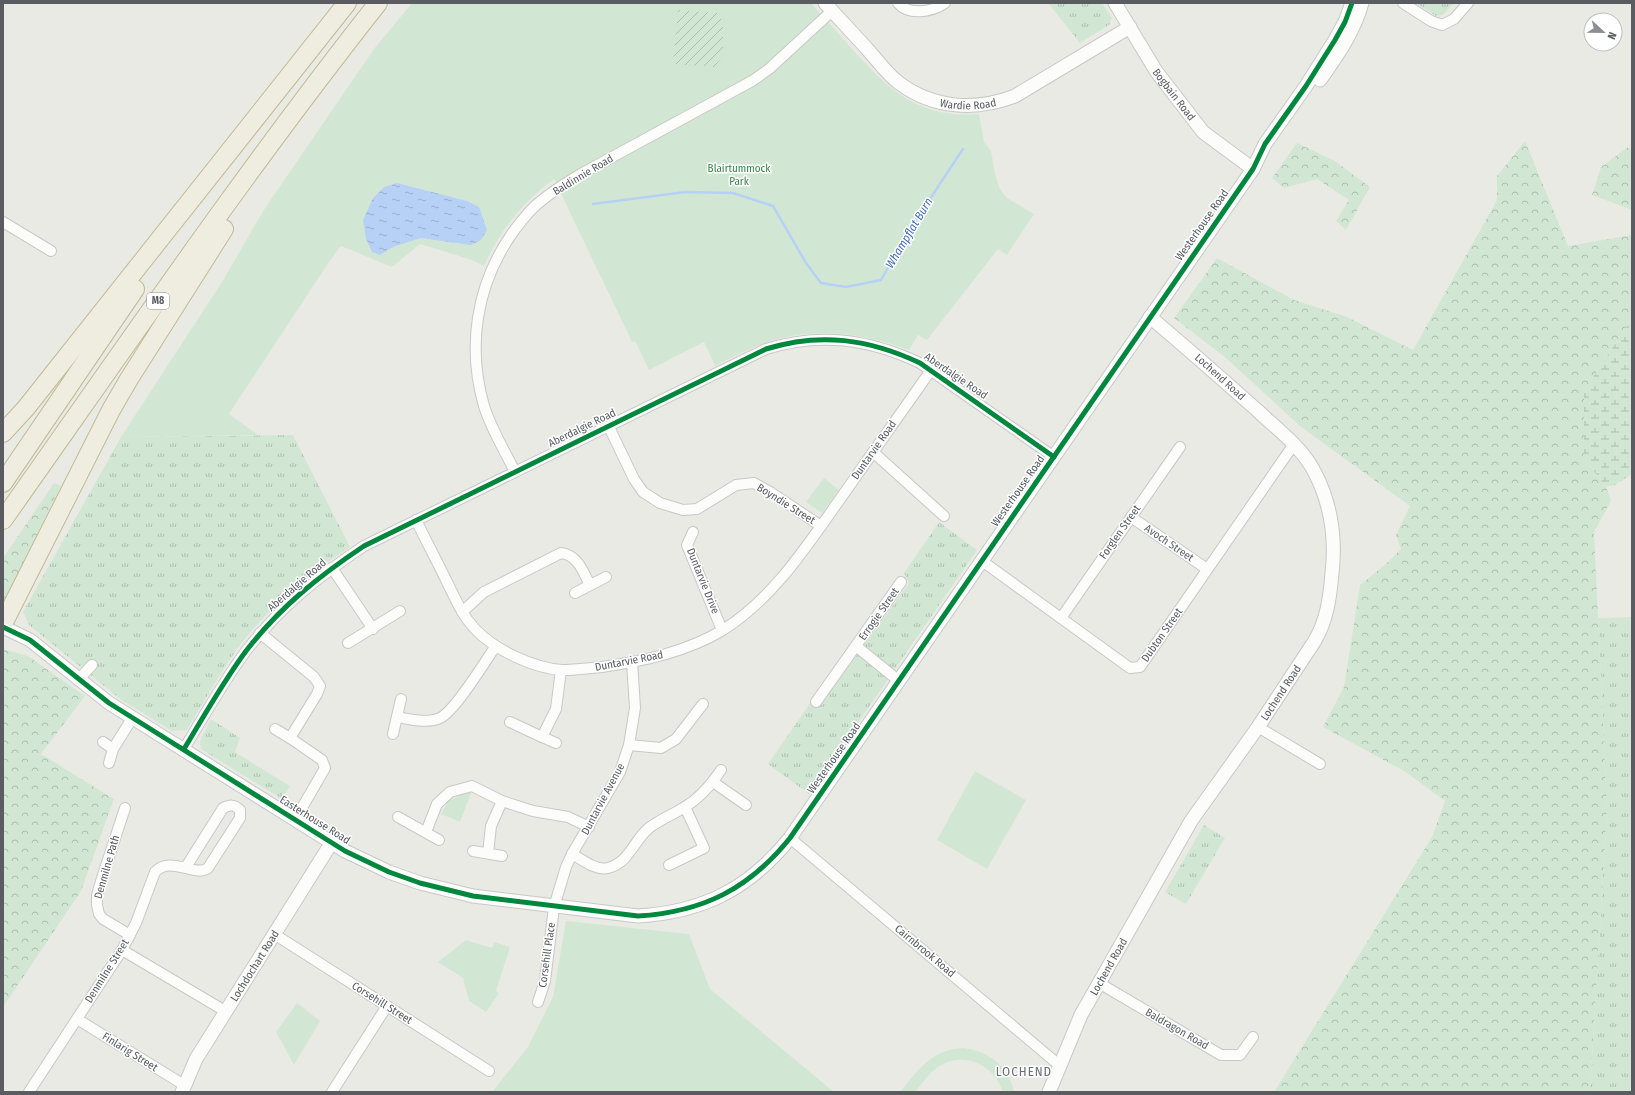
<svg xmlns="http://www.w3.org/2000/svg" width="1635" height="1095" viewBox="0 0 1635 1095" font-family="'Fira Sans Condensed',sans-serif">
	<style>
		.grass { fill: url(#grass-tufts) }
		.forest { fill: url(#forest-crowns) }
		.wetland { fill: url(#wetland-marsh) }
		.park { fill: #d2e7d3 }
		.garden { fill: url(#garden-furrows) }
		.water { fill: url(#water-ripples) }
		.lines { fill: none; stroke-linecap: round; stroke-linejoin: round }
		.stream { stroke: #b7d1f6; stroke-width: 2.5 }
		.minor-casing { stroke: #c7c8c7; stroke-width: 12 }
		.tertiary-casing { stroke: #c7c8c7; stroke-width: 15 }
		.motorway-casing { stroke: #c1ba93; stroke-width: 20 }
		.minor { stroke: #fcfcfb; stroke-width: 10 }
		.tertiary { stroke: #fcfcfb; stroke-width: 13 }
		.motorway { stroke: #eeede0; stroke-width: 18 }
		.cycleway-casing { stroke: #fff; stroke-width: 8 }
		.cycleway { stroke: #00873e; stroke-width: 5 }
		.labels { text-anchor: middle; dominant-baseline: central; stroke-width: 3; stroke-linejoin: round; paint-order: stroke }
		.shield { fill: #fff; stroke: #8c8d91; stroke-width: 1 }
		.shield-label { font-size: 10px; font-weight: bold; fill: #5a5c62 }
		.street-label { font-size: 11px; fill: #5a5c62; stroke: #fff }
		.park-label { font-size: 11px; fill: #378447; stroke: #fff }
		.water-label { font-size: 12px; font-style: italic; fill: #456cbf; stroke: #fff }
		.quarter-label { font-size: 13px; letter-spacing: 1px; fill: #6b6e74; stroke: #fff }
	</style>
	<defs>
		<pattern id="grass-tufts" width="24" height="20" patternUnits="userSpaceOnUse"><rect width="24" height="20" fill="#d2e7d3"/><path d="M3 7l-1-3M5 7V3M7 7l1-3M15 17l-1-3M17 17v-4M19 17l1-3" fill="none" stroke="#adbeaf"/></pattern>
		<pattern id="forest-crowns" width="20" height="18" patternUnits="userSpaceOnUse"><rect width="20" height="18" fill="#d2e7d3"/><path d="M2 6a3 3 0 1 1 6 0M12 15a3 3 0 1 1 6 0" fill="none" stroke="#adbeaf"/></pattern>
		<pattern id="wetland-marsh" width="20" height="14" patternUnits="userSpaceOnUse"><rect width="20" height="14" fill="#d2e7d3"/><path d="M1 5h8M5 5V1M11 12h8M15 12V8" fill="none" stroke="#adbeaf"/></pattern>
		<pattern id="garden-furrows" width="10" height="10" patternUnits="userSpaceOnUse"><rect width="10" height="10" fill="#d2e7d3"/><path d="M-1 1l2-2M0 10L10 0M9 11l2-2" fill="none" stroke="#adbeaf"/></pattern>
		<pattern id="water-ripples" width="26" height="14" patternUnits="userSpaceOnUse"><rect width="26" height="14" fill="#b7d1f6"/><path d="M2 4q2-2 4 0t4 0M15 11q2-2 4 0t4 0" fill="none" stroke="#98adcb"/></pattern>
	</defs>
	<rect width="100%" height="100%" fill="#eaeae5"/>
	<!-- grass -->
	<g class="grass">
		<polygon points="1048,3 1102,3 1112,18 1109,25 1080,43"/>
		<polygon points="1416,3 1454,3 1443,15 1436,16"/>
		<path d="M293,435L350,547C307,575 268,608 237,649C219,675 203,703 187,730L172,731L120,699L29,625L23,612L121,437Z"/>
		<polygon points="939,522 977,550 809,794 768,764 811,702 819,707 909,583 904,573"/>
		<polygon points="1632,617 1632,1092 1590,1092 1607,810 1598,618"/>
		<polygon points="211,719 240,738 235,752 290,786 282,799 201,749 200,741"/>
		<polygon points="1204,825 1225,838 1186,904 1165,892"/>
	</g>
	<!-- forest -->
	<g class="forest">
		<polygon points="1525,141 1568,246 1632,235 1632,318 1584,391 1584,458 1606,487 1611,501 1594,532 1607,810 1590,1092 1274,1092 1432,837 1445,801 1404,771 1323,727 1344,687 1360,585 1387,563 1401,549 1396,535 1410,506 1301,427 1226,358 1174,318 1217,258 1294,300 1347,317 1413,350 1497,200 1497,176"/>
		<polygon points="1297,143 1335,161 1370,187 1346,230 1336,221 1349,200 1317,179 1284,188 1272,178"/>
		<polygon points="1628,147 1632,151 1632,210 1592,195 1601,167"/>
		<polygon points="54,483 61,486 3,604 3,558"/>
		<polygon points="3,649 28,656 85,696 41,754 114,799 81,891 3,1007"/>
	</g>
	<!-- wetland -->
	<polygon class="wetland" points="1632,318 1632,474 1615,485 1606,487 1584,458 1584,391"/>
	<!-- park -->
	<g class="park">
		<path d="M412,3H811C825,19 840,35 854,51C890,91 920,119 979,114L984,142L991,151L995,174L1000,189L1007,198L1034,214L1007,255L998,249L927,340L918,335L909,350C862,332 810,326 762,344C746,350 730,358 715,366L704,342L649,370L635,341L632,342L554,179C524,201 499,231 484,266L472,260L420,244L392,267L341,246L329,262L229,414L258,435L121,437L222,282L265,208L374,49Z"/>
		<polygon points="824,478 839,490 822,513 806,502"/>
		<polygon points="975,771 1026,800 987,869 937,840"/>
		<polygon points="465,793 471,793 460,822 441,814 448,801"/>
		<polygon points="566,921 689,934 710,989 834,1092 492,1092 528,1047 553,997"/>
		<polygon points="466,940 492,948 494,942 510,947 496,991 499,993 486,1012 469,1001 463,978 438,962"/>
		<polygon points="297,1003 320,1021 294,1065 276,1032"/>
		<path d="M963,1048C989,1051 1009,1066 1014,1092H1003C994,1065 964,1050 938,1067C929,1073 922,1084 915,1092H900C919,1069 931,1050 963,1048Z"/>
	</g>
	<!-- garden -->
	<polygon class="garden" points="678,10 718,13 723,22 723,56 714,67 673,64"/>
	<!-- water -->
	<polygon class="water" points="397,183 467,201 479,207 487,230 481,240 471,245 421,238 393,247 380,255 372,252 366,239 363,220 373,198 384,187"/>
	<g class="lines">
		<!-- stream -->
		<polyline class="stream" points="593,204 685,192 733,193 773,206 806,263 821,283 846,287 881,280 908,232 963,149"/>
		<!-- minor casing -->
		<g class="minor-casing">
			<g id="minor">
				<path d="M898,3C909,16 932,12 945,3"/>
				<polyline points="1403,3 1431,21 1442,25 1454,19 1468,3"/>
				<polyline points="3,222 51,251"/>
				<polyline points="609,427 634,479 643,492 660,503 683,510 697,509 736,485 754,483 770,492 821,526"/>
				<polyline points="873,452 944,516"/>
				<path d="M515,472C505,451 491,429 484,406C467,347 476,286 511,235C518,225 525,216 534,207C548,194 564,184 581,174L752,81L769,69L832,11"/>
				<polyline points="1131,517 1207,569"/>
				<path d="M416,520C426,541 437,561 447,582C455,598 462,615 475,629C495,650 533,668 562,670C575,670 589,668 602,667C644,661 686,652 723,630C775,597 808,544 843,495C872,453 902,412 931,370"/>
				<polyline points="693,532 687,545 722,630"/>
				<polyline points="982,561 1130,668 1140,667 1294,444"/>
				<polyline points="332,568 373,629"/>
				<polyline points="575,593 606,577"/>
				<path d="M462,612L484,592L561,553C578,555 583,572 590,585"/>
				<polyline points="1061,618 1180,447"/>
				<polyline points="260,633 314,677 320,686 317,694 290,738 322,760 325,768 303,806"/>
				<polyline points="348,643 400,611"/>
				<polyline points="856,646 899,681"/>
				<polyline points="79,679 92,665"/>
				<polyline points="816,702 901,582"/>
				<path d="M397,717C409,719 427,724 440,718C454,712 485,662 495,647"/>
				<polyline points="510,722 542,737 556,709 561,670"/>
				<polyline points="1258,727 1320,764"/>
				<polyline points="275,729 290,738"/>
				<polyline points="393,734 401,699"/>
				<polyline points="542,737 556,743"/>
				<polyline points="103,742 113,749"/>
				<polyline points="629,745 661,748 676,739 703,704"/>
				<path d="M184,749C204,716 223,682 246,651C280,607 319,576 364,546L766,349C820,332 869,339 920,363L1054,457"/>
				<polyline points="109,763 113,749 133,717"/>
				<polyline points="713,782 746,805"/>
				<polyline points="125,808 102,878 97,895 97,905 99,914 103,919 130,935"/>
				<polyline points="398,817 439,840"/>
				<polyline points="426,832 437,804 450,792 472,786 502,801 533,811 568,817 589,827"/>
				<polyline points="790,838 1059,1065"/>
				<polyline points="473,851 502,856"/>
				<polyline points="488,853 491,826 502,801"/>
				<path d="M572,854C583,860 596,871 608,868C629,863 634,840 649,828C659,820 672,815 683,808C699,799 711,785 721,770"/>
				<polyline points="669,865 704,848 685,807"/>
				<polyline points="274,934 489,1071"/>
				<polyline points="122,950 225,1011"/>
				<polyline points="1099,983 1221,1055 1240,1055 1253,1037"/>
				<polyline points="538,1002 545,981 554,907 566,867 572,854 620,772 629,745 635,708 632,662"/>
				<polyline points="77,1019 184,1085"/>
				<path d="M29,1092L122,950L136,923L155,872C171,855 196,878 208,868L240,818V810C234,804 230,805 223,808L186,867"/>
				<polyline points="332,1092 387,1006"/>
			</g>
		</g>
		<!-- tertiary casing -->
		<g class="tertiary-casing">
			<g id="tertiary">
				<path id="s1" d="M825,3C839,19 854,34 868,50C878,61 887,74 899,83C934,109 976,111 1015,96L1130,27"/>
				<path id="s2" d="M1115,3L1156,71L1203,132L1253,169"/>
				<path d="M1320,80C1337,56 1354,32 1362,3"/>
				<path d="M3,627L30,640L109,703L345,851L389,872L420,883L473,896L638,916C703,912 749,889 790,838L1253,169L1265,144L1306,86L1335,40L1345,22L1352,3"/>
				<path id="s3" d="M182,1092L196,1059L332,842"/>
				<path id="s4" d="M1049,1092L1081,1015L1191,821L1258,727L1314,642C1327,621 1330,597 1332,573C1336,538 1331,504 1315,473C1303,448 1277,429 1258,411C1222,379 1187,348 1150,317"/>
			</g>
		</g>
		<!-- motorway casing -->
		<g class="motorway-casing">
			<g id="motorway">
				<polyline points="3,433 26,408 347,3"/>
				<polyline points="3,483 135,289"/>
				<path d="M3,520C126,346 246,170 378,3"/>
				<polyline points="3,624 111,410 129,379 224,229"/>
			</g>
		</g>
		<!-- minor -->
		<use href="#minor" class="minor"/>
		<!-- tertiary -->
		<use href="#tertiary" class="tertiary"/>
		<!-- motorway -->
		<use href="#motorway" class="motorway"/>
		<!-- cycleway casing -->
		<g class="cycleway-casing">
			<g id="cycleway">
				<path d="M3,627L30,640L109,703L345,851L389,872L420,883L473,896L638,916C703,912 749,889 790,838L1253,169L1265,144L1306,86L1335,40L1345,22L1352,3"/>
				<path d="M184,749C204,716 223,682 246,651C280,607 319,576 364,546L766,349C820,332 869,339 920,363L1054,457"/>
			</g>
		</g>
		<!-- cycleway -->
		<use href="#cycleway" class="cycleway"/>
	</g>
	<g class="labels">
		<!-- shield labels -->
		<rect class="shield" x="147" y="293" width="22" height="16" rx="3"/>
		<g class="shield-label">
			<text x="158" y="301">M8</text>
		</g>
		<!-- street labels -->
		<g class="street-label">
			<text stroke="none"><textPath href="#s2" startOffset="109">Bogbain Road</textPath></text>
			<text stroke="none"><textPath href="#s1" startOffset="183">Wardie Road</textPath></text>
			<text transform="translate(583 175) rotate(-31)">Baldinnie Road</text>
			<text transform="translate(1202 225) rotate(-55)">Westerhouse Road</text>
			<text transform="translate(956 376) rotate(34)">Aberdalgie Road</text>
			<text transform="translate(1220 377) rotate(42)">Lochend Road</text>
			<text transform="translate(582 428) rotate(-26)">Aberdalgie Road</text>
			<text transform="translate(874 450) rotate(-55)">Duntarvie Road</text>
			<text transform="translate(1018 491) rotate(-55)">Westerhouse Road</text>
			<text transform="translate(786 504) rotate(32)">Boyndie Street</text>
			<text transform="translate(1120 532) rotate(-55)">Forglen Street</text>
			<text transform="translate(1169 543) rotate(34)">Avoch Street</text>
			<text transform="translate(703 581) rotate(68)">Duntarvie Drive</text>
			<text transform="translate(297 585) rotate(-41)">Aberdalgie Road</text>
			<text transform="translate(879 614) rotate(-55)">Errogie Street</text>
			<text transform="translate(1162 635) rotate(-55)">Dubton Street</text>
			<text transform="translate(629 661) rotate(-11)">Duntarvie Road</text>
			<text stroke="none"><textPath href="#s4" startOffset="463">Lochend Road</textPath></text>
			<text transform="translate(834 758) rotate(-55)">Westerhouse Road</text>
			<text transform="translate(603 799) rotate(-62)">Duntarvie Avenue</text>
			<text transform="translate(315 820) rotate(32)">Easterhouse Road</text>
			<text transform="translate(107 867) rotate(-74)">Denmilne Path</text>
			<text transform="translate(925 951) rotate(40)">Cairnbrook Road</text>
			<text transform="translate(547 955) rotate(-82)">Corsehill Place</text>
			<text stroke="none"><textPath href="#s3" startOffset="146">Lochdochart Road</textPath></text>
			<text stroke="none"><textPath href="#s4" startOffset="139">Lochend Road</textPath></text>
			<text transform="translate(107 971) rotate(-58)">Denmilne Street</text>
			<text transform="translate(382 1003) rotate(32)">Corsehill Street</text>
			<text transform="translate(1177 1029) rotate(30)">Baldragon Road</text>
			<text transform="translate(130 1052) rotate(32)">Finlarig Street</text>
		</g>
		<!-- park labels -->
		<g class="park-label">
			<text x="739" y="168">Blairtummock<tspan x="739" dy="13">Park</tspan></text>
		</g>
		<!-- water labels -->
		<g class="water-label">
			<text transform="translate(909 233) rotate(-59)">Whampflat Burn</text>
		</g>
		<!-- quarter labels -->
		<g class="quarter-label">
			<text x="1024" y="1071">LOCHEND</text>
		</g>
	</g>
	<!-- border -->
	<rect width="1635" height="1095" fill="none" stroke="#5a5c62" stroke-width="8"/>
	<!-- north arrow -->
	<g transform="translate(1603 32) rotate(112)"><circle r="19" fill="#ffffff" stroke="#bdbec0"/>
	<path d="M0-3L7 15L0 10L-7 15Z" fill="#8c8e90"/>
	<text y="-6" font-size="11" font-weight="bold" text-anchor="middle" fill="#5a5c62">N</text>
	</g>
</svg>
